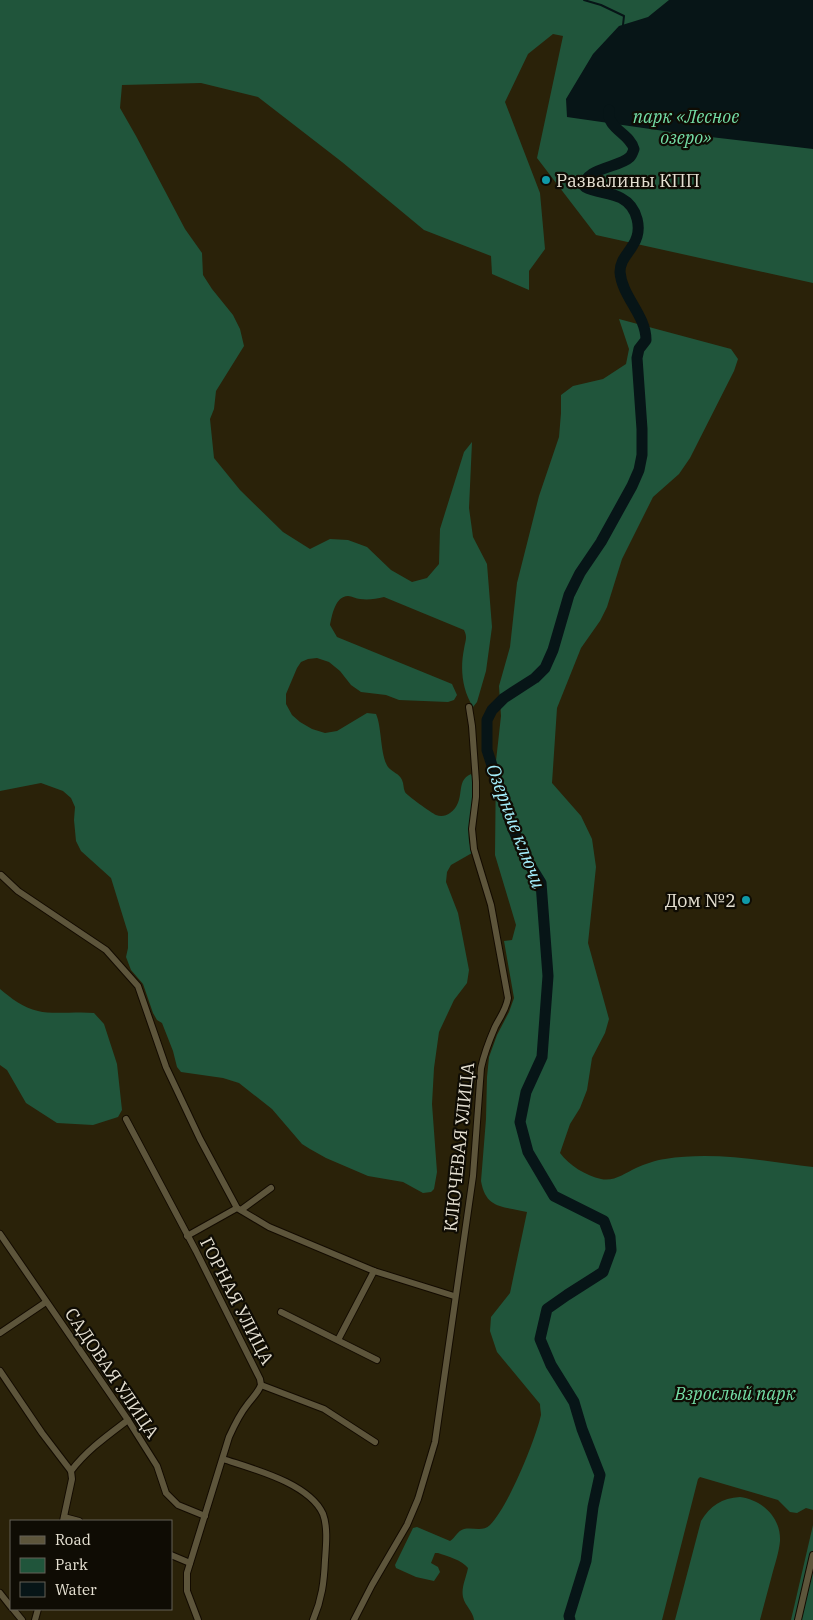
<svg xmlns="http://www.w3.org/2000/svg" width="813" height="1620" viewBox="0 0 813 1620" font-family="'IBM Plex Serif',serif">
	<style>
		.green { fill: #20553b }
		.water { fill: #071517 }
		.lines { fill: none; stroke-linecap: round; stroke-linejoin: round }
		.stream { stroke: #071517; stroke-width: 2 }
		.river { stroke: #071517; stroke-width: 11 }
		.street-casing { stroke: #130b00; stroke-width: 8 }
		.street { stroke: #5d553b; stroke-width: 6 }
		.culture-dot { fill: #0f9aa8; stroke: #0f0c04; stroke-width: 2 }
		.labels { text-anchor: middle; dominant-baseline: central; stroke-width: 4.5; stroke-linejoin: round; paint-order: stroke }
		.park-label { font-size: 18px; font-style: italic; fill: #74dda6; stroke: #0f0c04 }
		.poi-label { font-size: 18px; fill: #e6e1d3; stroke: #0f0c04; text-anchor: start }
		.street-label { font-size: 18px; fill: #e6e1d3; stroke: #0f0c04 }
		.water-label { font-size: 19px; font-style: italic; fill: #a4effd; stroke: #0f0c04 }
	</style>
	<rect width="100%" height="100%" fill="#2a2209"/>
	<!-- green -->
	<g class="green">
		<path d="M0,0H813V283L596,235L537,158L563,36L553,34L528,54L505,102L540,193L545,249L529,271V290L492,274L491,256L424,230L342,162L258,97L201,83L122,85L120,108L136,136L185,229L202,253L203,275L212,289L233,315L240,329L244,346L216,391L214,409L210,419L214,458L240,490L283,532L310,549L330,539L348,540L367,547L391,570L412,582L427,578L439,564L440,529L464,452L472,442L469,508L473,537L487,564L492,627L486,671L477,702L473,707C462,689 460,669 464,649C465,641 468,638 464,630L384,597C376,599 368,600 360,599C356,599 352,596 348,596C335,596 332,616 330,625L337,637L452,684L457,695L454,700L448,702L399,700L386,695L361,692L351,685L340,671L329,662L317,658L308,659L301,662L297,668L286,694V704L292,715L300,722L312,729L325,733L337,731L367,713L376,714C382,727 380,755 388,767C392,772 400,774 402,780C404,784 403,788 405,792C406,795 432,813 436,815C441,817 446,816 450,813C467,801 454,781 471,774C479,789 467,824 469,841C470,845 471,849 472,853L451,865L447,872L446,882L458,913L469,970L467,983L454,1000L439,1032L434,1068L432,1104L437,1172L434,1189L431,1192L423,1193L403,1182L368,1176L326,1158L310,1149L302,1144L272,1109L239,1083L223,1078L181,1072L177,1067L173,1051L162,1023L157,1020L153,1013L143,984L131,970L126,957L128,948V933L111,878L81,851L76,841L74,820L75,807L71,798L63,791L41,783L0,791Z"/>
		<path d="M619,319L731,349L738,359L734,371L690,458L679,474L653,497L622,559L607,607L600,621L581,648L557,708L552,783L581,816L592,839L596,867L588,943L609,1019L605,1033L592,1058L587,1090L580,1108L570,1124L560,1153C569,1165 586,1176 601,1179C614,1182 625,1173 636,1168C645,1164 656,1160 665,1159C714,1151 765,1161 813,1167V1510L806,1508L797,1513L790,1512L778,1500L700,1477L698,1479L662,1620H474C473,1611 465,1606 463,1597C461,1588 466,1578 468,1568C462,1560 447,1556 438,1553H435L431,1563L438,1567L440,1572L434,1581L416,1577L396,1568L395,1565L413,1528L417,1527L450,1541C455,1538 457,1531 464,1529C473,1527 483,1532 490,1525C508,1507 535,1441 541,1415C541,1412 540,1408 540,1404L497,1352L490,1331L491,1317L510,1293L527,1212C504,1206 486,1210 481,1181L486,1119L487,1077L489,1057L497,1035L509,1012L514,998L504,941L512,940L516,925L495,855L496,761L501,716L499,686L510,647L517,583L539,496L559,437L561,413V395L573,386L603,379L626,364L629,349Z"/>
		<path d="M0,989C11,998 23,1008 38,1011C53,1015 76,1011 94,1013L104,1024L117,1064L122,1110L118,1117L93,1125L57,1123L26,1103L7,1070L0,1065Z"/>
		<path d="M740,1497C762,1500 781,1517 780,1541C779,1552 775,1564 772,1575C768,1590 764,1605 760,1620H675L701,1521C710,1506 722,1498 740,1497Z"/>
		<polygon points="813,1525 813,1620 791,1620"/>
	</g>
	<!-- water -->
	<polygon class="water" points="669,0 813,0 813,149 685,134 567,117 566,99 593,54 619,26 648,17"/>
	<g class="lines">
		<!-- stream -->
		<polyline class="stream" points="584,0 601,5 624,16 623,25"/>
		<!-- river -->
		<path class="river" d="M570,1620L569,1616L586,1561L593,1507L600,1475L582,1429L574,1402L551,1365L540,1339L547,1309L567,1295L603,1272L611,1250L610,1237L604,1221L554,1196L528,1152L520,1122L526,1092L542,1057L548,976L541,883L525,857L511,824L487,750V720L492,710L504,698L535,678L545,668L553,650L569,595L580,573L601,542L632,486L639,470L642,455V429L637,358L639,349L646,340C646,315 622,297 620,272C620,260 628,254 633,245C643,230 638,207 621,198C610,192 596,193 585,187C583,168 619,168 630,157C632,155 633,152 634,149C630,133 606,129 609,110"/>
		<!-- street casing -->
		<g class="street-casing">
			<g id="street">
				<polyline points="1,875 18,891 106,950 138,986 166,1067 200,1139 237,1208 269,1227 374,1271 454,1296"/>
				<polyline points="126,1119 196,1251 260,1379 261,1385"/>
				<polyline points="241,1210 271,1188"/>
				<polyline points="0,1234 128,1420 157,1466 166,1493 178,1505 205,1516"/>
				<polyline points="187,1236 237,1208"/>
				<polyline points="281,1312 377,1360"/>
				<polyline points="0,1333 46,1302"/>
				<polyline points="338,1340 374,1271"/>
				<polyline points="0,1371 42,1433 71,1471 72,1479 63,1521"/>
				<polyline points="261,1385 324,1409 375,1442"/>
				<path d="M223,1459C253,1469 309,1483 323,1514C328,1527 326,1546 325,1560C324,1582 322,1599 313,1620"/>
				<path d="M71,1471C87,1450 107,1436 128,1420"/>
				<polyline points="64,1517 79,1521"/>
				<polyline points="171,1555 190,1563"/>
				<polyline points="0,1593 11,1607"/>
				<polyline points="13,1609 22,1620"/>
				<polyline points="35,1620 38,1609"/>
				<path d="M198,1620L187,1591V1573L229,1437C234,1426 239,1415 247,1405C252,1398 258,1393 261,1385"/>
				<path d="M354,1620L372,1585L407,1525L418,1499L435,1442L473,1176L481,1068C484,1054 489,1041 495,1027C500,1017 506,1010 508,998L491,905L474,849L472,829L476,797V782L472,726L469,707"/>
				<polyline points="798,1620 813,1555"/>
			</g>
		</g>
		<!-- street -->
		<use href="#street" class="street"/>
	</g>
	<!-- markers -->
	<g class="culture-dot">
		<circle cx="546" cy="180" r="5"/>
		<circle cx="746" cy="900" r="5"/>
	</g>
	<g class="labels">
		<!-- park labels -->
		<g class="park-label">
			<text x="686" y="116">парк «Лесное<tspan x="686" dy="21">озеро»</tspan></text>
			<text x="735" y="1393">Взрослый парк</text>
		</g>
		<!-- poi labels -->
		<g class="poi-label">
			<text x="556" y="180">Развалины КПП</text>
			<text x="736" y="900" text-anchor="end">Дом №2</text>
		</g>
		<!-- street labels -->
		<g class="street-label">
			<text transform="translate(459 1147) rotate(-84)">КЛЮЧЕВАЯ УЛИЦА</text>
			<text transform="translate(237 1301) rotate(63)">ГОРНАЯ УЛИЦА</text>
			<text transform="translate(112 1373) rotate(56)">САДОВАЯ УЛИЦА</text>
		</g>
		<!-- water labels -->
		<g class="water-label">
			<text transform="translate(516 826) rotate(69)">Озерные ключи</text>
		</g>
	</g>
	<!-- legend -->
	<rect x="10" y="1520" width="162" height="90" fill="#0f0c04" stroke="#656157"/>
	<rect x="20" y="1536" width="25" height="8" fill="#5d553b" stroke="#656157"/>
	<text x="55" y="1545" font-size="15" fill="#e6e1d3">Road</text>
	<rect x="20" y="1558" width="25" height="15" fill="#20553b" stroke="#656157"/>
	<text x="55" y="1570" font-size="15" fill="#e6e1d3">Park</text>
	<rect x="20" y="1582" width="25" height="15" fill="#071517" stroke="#656157"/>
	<text x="55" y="1595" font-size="15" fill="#e6e1d3">Water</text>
</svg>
